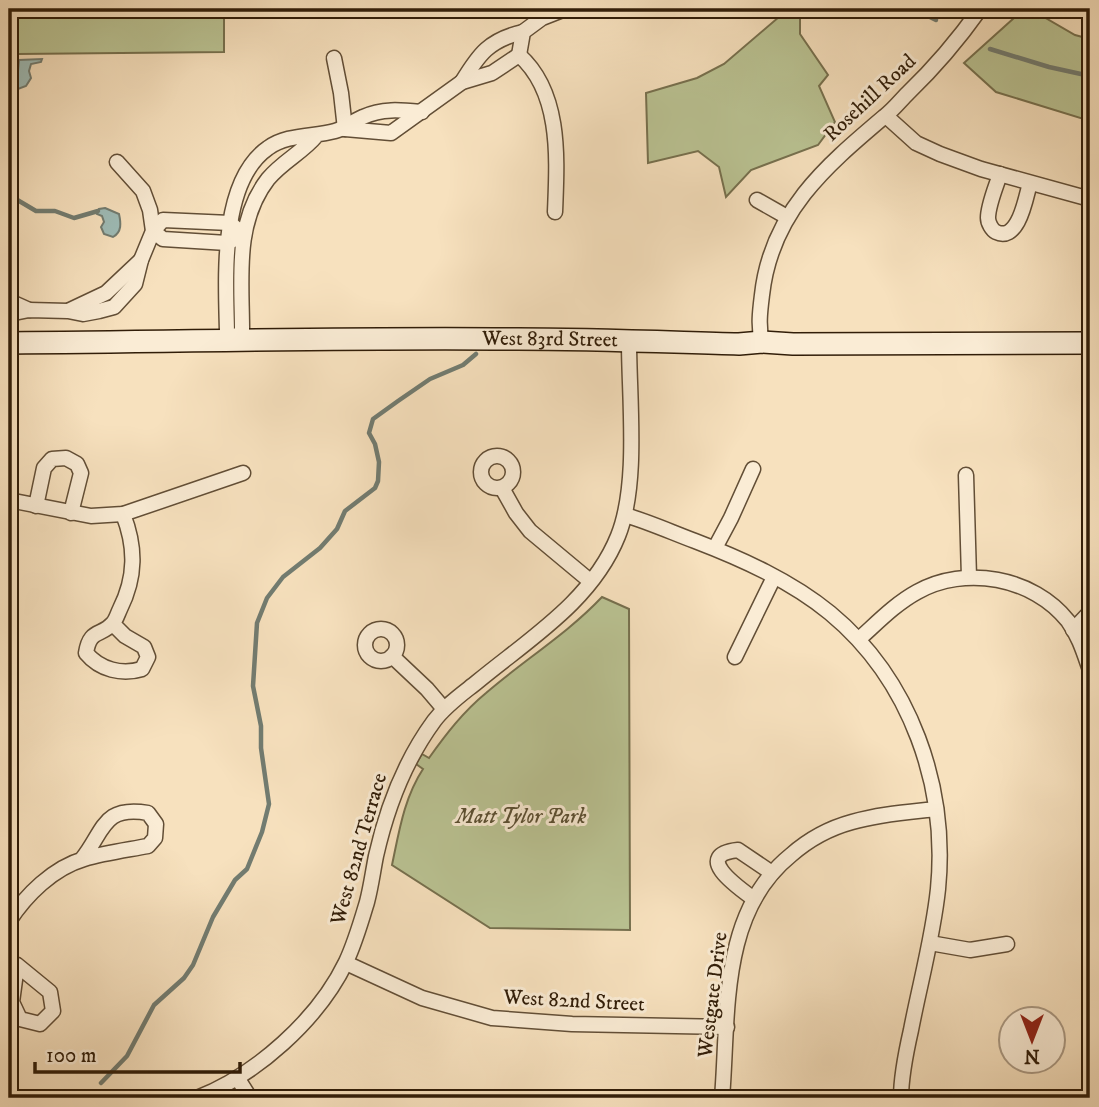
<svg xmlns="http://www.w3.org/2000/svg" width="1099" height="1107" viewBox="0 0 1099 1107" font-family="'IM FELL DW Pica',serif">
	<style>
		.green { fill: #bac393; stroke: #76704e; stroke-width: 2 }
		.water { fill: #9ebcb7; stroke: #727c71; stroke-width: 2 }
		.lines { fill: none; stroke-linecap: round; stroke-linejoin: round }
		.stream { stroke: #727c71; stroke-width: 4.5 }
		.street-casing { stroke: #624e36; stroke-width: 17 }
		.secondary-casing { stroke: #311d08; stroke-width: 24 }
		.street { stroke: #faecd5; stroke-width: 14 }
		.secondary { stroke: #faecd5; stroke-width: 21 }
		.labels { text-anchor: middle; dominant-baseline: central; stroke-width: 6; stroke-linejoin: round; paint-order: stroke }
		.street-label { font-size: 21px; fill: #311d08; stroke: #faecd5 }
		.park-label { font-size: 21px; font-style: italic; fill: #5a4f32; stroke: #faecd5 }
	</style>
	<rect width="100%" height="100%" fill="#f7e1be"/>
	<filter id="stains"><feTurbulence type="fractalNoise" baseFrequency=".00286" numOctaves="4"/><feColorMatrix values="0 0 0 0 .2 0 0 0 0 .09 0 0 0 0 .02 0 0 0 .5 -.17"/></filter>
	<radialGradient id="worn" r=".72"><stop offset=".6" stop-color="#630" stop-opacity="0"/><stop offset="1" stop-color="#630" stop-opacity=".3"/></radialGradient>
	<!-- green -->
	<g class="green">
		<polygon points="9,9 224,9 224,52 18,54 9,46"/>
		<polygon points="784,9 800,9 800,34 828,75 819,86 835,122 818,145 751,170 726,197 719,167 698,151 648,163 646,93 697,78 724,64 786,11"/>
		<polygon points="1024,9 1030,9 1075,35 1090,39 1090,121 996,92 964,63"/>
		<path d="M602,597L629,609L630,930L490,928L392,865C399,832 404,798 423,769L416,764L422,754L429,758C446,734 463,712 486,693C524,660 567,634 602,597Z"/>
	</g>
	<!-- water -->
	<g class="water">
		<polygon points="42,59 41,62 31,64 29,71 31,78 26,86 15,90 9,109 11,73 18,71 19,60"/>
		<path d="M105,208L119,214C121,223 122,232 113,237L104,234L101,227L104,222L102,216L97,214L99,209Z"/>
	</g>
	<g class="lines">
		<!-- stream -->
		<g class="stream">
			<polyline points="914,9 936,20"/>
			<polyline points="990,49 1049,67 1090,76"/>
			<polyline points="9,195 36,211 55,211 74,218 98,211"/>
			<polyline points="101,1083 127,1056 154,1005 184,978 193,965 213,917 235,880 247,869 262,832 269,804 261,748 261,726 253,686 257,623 267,598 283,577 320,548 337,529 345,511 375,488 378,481 379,462 375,444 369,433 373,419 398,401 430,379 463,365 476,354"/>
		</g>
		<!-- street casing -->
		<g class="street-casing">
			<g id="street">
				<path d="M519,55C562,93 557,160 555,212"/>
				<polyline points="519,55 523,32 542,18 565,9"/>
				<polyline points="334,58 341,93 345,129"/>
				<path d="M462,82C479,54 489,40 523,32"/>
				<polyline points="886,116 916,143 940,154 981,169 1090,199"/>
				<polyline points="345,129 391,133 462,82 492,73 519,55"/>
				<path d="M316,136C303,152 283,161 268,179C234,223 242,279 242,330L236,339L227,332C226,280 219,182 268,148C287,134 313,137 335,131C346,128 353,121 363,117C382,108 401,110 422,112"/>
				<path d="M1000,174C996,187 988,205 988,218C988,223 992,230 996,232C1019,243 1026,196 1030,183"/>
				<polyline points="757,200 787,217"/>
				<polygon points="163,220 230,223 244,235 227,243 163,239 153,231"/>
				<polyline points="9,301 29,310"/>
				<polyline points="70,310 106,293 141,260"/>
				<polyline points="9,314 29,310 68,311 83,314 99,311 114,307 135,284 141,260 153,231 150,210 143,191 117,162"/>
				<path d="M762,342C758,326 760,311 762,295C771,212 826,166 885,116C893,110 900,101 908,93C935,67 958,40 980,9"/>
				<circle cx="497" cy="472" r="16"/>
				<polyline points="966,475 969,577"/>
				<polyline points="502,488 516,513 530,531 590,581"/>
				<polyline points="9,500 91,516 123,514 243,473"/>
				<polyline points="36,506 44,468 52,459 66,458 77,464 81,473 71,513"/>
				<path d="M625,515C649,522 671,532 695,541C742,559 791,581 830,613C911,680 948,787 938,889C933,937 920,983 911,1030C906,1052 901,1075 901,1098"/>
				<polyline points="715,548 731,518 753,469"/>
				<path d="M113,624L125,636L144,647L148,657L142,669C122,675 100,670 86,653C90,628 101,637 113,623C116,620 118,613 120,609C136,577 136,547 123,514"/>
				<circle cx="381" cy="645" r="16"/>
				<polyline points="1073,630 1090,612"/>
				<path d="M859,639C877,623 895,604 917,592C965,565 1033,577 1068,621C1079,636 1084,653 1090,670"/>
				<polyline points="392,656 427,689 444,709"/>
				<polyline points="735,657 774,577"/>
				<path d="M754,899C739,888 691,855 738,850L772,873"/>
				<path d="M9,921C26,895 53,868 84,859C104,853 127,850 148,846L155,838L156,824L148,813C102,805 104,832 82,859"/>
				<polyline points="930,943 970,950 1007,944"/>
				<polyline points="346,963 422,998 492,1018 572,1024 727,1027"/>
				<polygon points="17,965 50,992 53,1011 40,1024 20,1019 12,1002"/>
				<polyline points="238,1079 250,1098"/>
				<path d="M197,1098C256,1075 318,1020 346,962C355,943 361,922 367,902C371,887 373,871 376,856C387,807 404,762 434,721C446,705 462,694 477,682C529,639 592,601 618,536C639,484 629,399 629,342"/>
				<path d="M722,1098C729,1014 719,913 791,855C808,840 830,828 852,822C879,814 909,812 936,809"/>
			</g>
		</g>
		<!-- secondary casing -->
		<g class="secondary-casing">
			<g id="secondary">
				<path id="s1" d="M9,343C178,342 347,337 517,339C591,339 665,342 739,344L762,342L793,344L1090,343"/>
			</g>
		</g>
		<!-- street -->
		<use href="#street" class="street"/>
		<!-- secondary -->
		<use href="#secondary" class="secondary"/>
	</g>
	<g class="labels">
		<!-- street labels -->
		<g class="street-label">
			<text transform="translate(870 98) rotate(-43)">Rosehill Road</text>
			<text stroke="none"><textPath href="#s1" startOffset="541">West 83rd Street</textPath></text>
			<text transform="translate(359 849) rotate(-74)">West 82nd Terrace</text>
			<text transform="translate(713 995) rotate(-83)">Westgate Drive</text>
			<text transform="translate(574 1001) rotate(3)">West 82nd Street</text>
		</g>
		<!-- park labels -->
		<g class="park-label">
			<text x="521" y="817">Matt Tylor Park</text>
		</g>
	</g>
	<!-- margin -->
	<rect width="1099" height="1107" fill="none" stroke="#f7e1be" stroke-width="35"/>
	<rect x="10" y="10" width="1078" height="1086" fill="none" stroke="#311d08" stroke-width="3.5"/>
	<rect x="18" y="18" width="1064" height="1072" fill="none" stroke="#311d08" stroke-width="2"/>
	<!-- north arrow -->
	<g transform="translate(1032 1040) rotate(180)"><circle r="33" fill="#faecd5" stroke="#aa9983" stroke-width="2"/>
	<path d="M0-5L12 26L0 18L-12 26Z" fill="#8f2418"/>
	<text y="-10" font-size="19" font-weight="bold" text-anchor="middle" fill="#311d08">N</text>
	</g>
	<!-- scale -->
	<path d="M35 1062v10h205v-10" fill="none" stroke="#311d08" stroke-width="3.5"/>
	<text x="46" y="1062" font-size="21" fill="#311d08" stroke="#faecd5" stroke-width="5" paint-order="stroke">100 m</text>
	<rect width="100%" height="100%" filter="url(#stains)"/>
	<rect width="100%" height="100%" fill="url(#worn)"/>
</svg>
